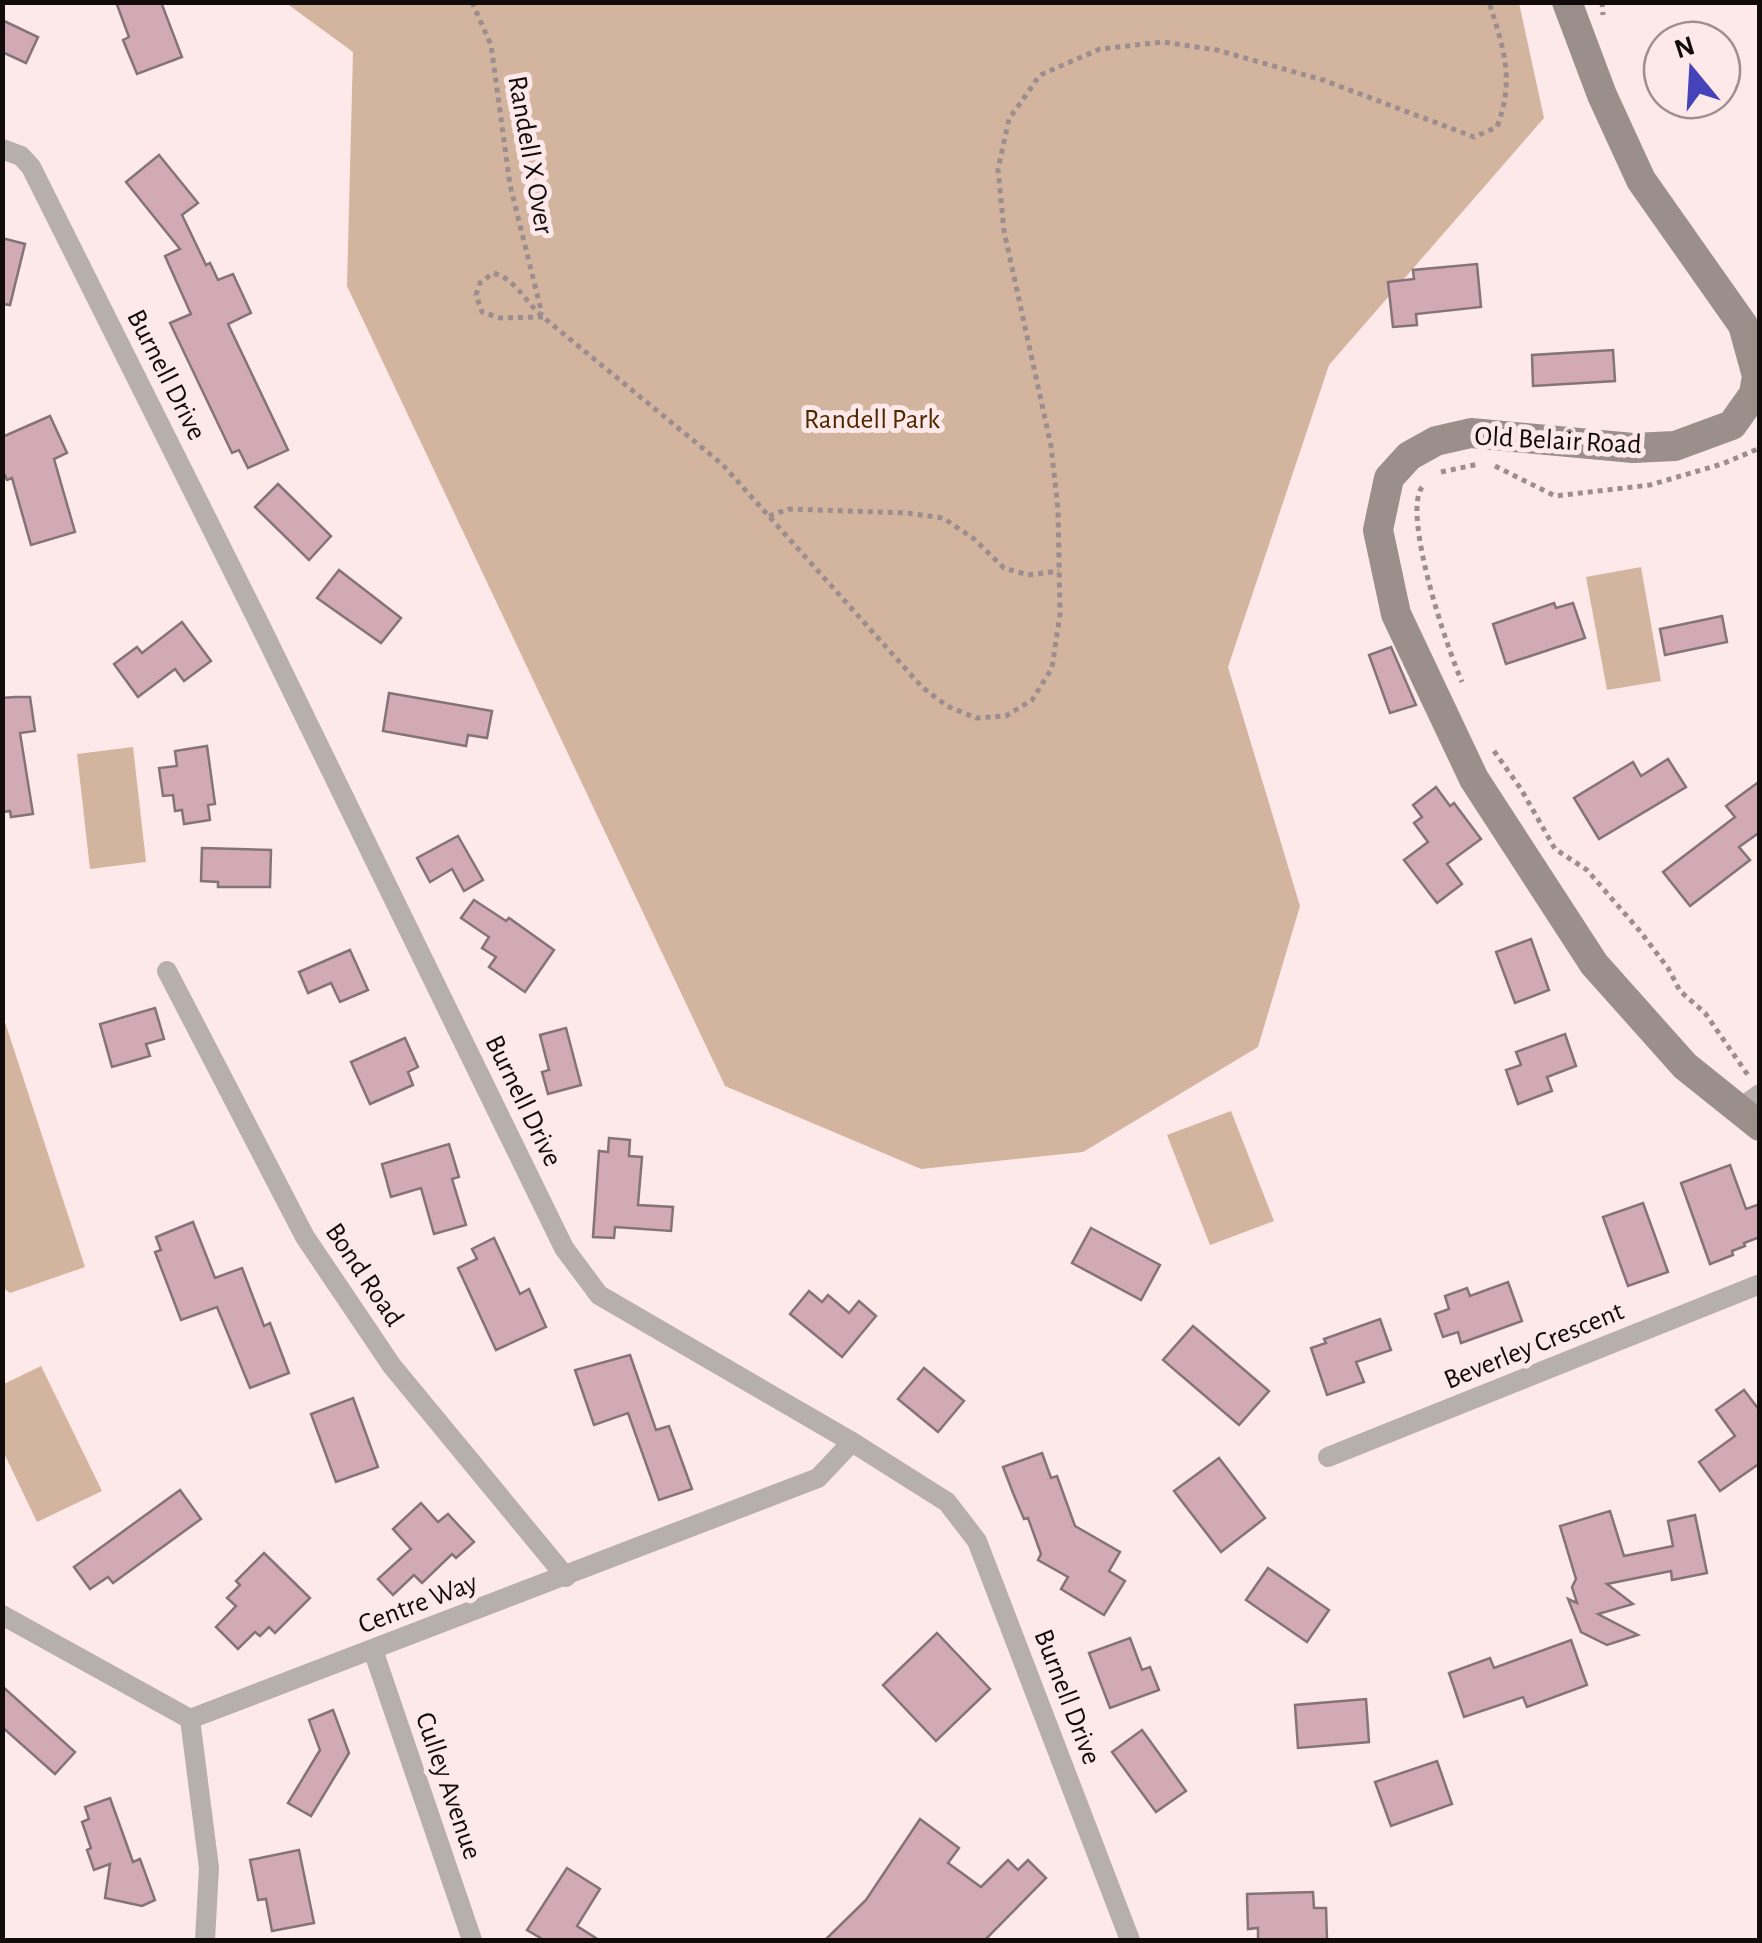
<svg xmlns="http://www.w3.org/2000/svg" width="1762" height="1943" viewBox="0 0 1762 1943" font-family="'Alegreya Sans',sans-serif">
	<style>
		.green { fill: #d3b49e }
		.building { fill: #d2aab6; stroke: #847378; stroke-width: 2.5 }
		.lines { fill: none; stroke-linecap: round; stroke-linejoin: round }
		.path { stroke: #9c8e8e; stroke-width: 5; stroke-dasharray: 5 5; stroke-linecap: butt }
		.minor { stroke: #b7afac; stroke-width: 20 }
		.secondary { stroke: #9b8f8c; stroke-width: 30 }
		.labels { text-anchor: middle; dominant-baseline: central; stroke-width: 10; stroke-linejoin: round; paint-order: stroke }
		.street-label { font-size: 28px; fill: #110b0b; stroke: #fde9e9 }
		.park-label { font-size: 28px; fill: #512700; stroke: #fde9e9 }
	</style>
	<rect width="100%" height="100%" fill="#fde9e9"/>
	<!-- green -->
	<g class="green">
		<polygon points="286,3 1519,3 1544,118 1329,365 1228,667 1300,906 1258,1047 1083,1152 921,1169 725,1086 347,286 353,52"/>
		<polygon points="1641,567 1661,681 1607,690 1586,577"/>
		<polygon points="133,747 146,862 90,869 77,754"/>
		<polygon points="2,1013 85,1267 10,1293 2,1287"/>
		<polygon points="1231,1111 1274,1221 1210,1245 1167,1135"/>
		<polygon points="41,1366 102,1491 37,1522 3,1451 2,1385"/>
	</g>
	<!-- building -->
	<g class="building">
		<polygon points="116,2 161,2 182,57 137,74 123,40 129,37"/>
		<polygon points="2,20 38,37 26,63 2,52"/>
		<polygon points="159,155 198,203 182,215 206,265 210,263 218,280 233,274 251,313 228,324 288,450 248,468 239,450 232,453 170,323 191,314 165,256 180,249 126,182"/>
		<polygon points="2,238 25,244 10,305 2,304"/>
		<polygon points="1477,264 1481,307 1416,314 1417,325 1393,327 1388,282 1414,279 1413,270"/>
		<polygon points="1613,350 1615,381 1533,386 1532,355"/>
		<polygon points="50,416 67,453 54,459 75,532 31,545 12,478 7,480 2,469 2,437"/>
		<polygon points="278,484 331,536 309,560 255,507"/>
		<polygon points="339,570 401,618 381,643 317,598"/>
		<polygon points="1554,603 1556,608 1573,603 1585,638 1506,664 1493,624"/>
		<polygon points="1722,616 1727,642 1665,655 1660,629"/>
		<polygon points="182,622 211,661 184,681 175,669 138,697 114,664 137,647 142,653"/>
		<polygon points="1391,647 1416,705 1390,713 1369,655"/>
		<polygon points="389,693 492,711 487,738 468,735 466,746 383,731"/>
		<polygon points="15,697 30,697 35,731 20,733 33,814 11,817 10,811 2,812 2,698"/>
		<polygon points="207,746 215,804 208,805 210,820 184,824 182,810 175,811 173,795 163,796 159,768 177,766 175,751"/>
		<polygon points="1668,759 1686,787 1599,839 1574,798 1633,762 1641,776"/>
		<polygon points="1760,781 1760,832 1739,847 1750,860 1690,906 1663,872 1735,817 1726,806"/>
		<polygon points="1436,787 1450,806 1454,803 1481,839 1447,864 1462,884 1437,903 1404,860 1428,842 1414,823 1422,817 1413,805"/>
		<polygon points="458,836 483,880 464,891 452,869 430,882 417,858"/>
		<polygon points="202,848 271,850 270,887 218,887 218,882 201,881"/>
		<polygon points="474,900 506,921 509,918 554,950 525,992 489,967 496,957 482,948 489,937 461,918"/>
		<polygon points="1531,939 1549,990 1515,1003 1496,952"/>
		<polygon points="350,950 368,990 340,1002 331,983 308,993 299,972"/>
		<polygon points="155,1008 164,1039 146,1044 150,1056 112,1067 100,1024"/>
		<polygon points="566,1028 581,1085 548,1094 542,1072 549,1070 540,1035"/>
		<polygon points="1565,1034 1576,1066 1547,1077 1552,1091 1518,1104 1506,1070 1521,1065 1516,1052"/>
		<polygon points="405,1038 418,1067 408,1072 413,1085 370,1104 351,1062"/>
		<polygon points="609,1138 630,1140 629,1156 642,1157 638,1205 673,1207 671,1231 615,1227 614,1238 593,1237 599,1151 608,1152"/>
		<polygon points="449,1144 459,1177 452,1179 466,1225 434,1234 421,1188 391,1197 382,1164"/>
		<polygon points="1730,1165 1746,1209 1760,1204 1760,1237 1744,1243 1745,1246 1732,1251 1733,1255 1710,1264 1681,1183"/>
		<polygon points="1643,1203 1668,1272 1628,1286 1603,1217"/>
		<polygon points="193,1222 215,1278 242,1268 264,1326 270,1323 289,1373 250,1388 217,1307 181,1320 155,1252 161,1250 156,1237"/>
		<polygon points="1091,1228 1160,1265 1141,1300 1072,1263"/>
		<polygon points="494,1238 520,1294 529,1289 546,1327 496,1350 458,1268 477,1259 472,1249"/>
		<polygon points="1508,1282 1522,1321 1461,1343 1458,1332 1443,1337 1435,1314 1449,1309 1445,1296 1467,1288 1470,1296"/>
		<polygon points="809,1291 822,1302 828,1295 849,1313 859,1301 876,1316 842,1357 790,1314"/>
		<polygon points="1380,1319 1391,1350 1356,1362 1364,1382 1327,1395 1311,1348 1326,1343 1324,1339"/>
		<polygon points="1193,1326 1269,1391 1239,1425 1163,1360"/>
		<polygon points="630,1355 656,1430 669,1426 692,1489 659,1500 628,1413 594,1425 575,1370"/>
		<polygon points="924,1368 964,1401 938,1432 898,1399"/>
		<polygon points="1744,1390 1760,1411 1760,1463 1720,1491 1699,1462 1735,1436 1716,1410"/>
		<polygon points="353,1398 378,1467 336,1482 311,1414"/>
		<polygon points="1042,1453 1051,1478 1057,1476 1075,1526 1120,1552 1109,1571 1125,1581 1104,1615 1061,1589 1068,1577 1038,1560 1041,1554 1028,1518 1024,1519 1013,1493 1003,1467"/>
		<polygon points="1219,1458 1265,1518 1221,1552 1174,1491"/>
		<polygon points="180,1490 201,1519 113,1583 108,1577 90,1589 74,1567"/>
		<polygon points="421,1503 438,1522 448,1514 474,1542 456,1558 452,1554 422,1583 414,1575 393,1595 378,1579 411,1549 393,1529"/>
		<polygon points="1610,1511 1624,1556 1673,1546 1668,1521 1695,1515 1707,1573 1672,1580 1671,1571 1607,1584 1633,1604 1598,1614 1638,1635 1607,1645 1581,1632 1568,1599 1577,1603 1572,1587 1576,1579 1560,1526"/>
		<polygon points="264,1553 310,1598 275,1633 269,1627 260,1636 255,1632 238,1649 216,1627 236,1606 227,1598 240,1585 236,1581"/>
		<polygon points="1268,1568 1329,1610 1307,1642 1246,1600"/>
		<polygon points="937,1633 990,1689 936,1741 883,1685"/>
		<polygon points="1130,1638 1142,1670 1150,1667 1159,1690 1110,1708 1089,1653"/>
		<polygon points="1571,1640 1587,1685 1527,1707 1523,1697 1464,1717 1449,1673 1490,1658 1494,1668"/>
		<polygon points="2,1686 75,1752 55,1774 2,1727"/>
		<polygon points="1366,1699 1369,1742 1298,1748 1295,1705"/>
		<polygon points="333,1710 349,1753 311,1816 288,1803 320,1750 309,1720"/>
		<polygon points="1142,1730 1186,1791 1156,1812 1112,1752"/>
		<polygon points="1437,1761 1452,1804 1391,1826 1375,1782"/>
		<polygon points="110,1798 133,1862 140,1859 155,1900 142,1906 105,1898 110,1864 94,1870 87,1850 91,1848 82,1822 89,1819 85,1807"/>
		<polygon points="920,1819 959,1848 948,1863 981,1887 1008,1860 1018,1870 1028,1860 1046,1878 985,1940 825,1940 866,1900"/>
		<polygon points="299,1850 314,1923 272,1931 266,1899 258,1900 250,1860"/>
		<polygon points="567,1868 600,1889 577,1926 599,1940 544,1940 527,1930"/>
		<polygon points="1313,1892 1314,1908 1326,1908 1327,1940 1258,1940 1258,1928 1248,1929 1247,1894"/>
	</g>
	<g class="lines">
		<!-- path -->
		<g class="path">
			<polyline points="472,2 491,45 510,185 542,314"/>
			<polyline points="1602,2 1603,15"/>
			<path d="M543,317L500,318L482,312L476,295L480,283L493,273C516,279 525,302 543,317L722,464L922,687L947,706L976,718L1006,716L1032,700L1052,668L1060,614L1058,509L1051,446L1004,231L998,169L1009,119L1040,75L1100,49L1163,42L1217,50L1323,80L1474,137L1497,127C1515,79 1504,50 1489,2"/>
			<polyline points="1495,466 1555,496 1650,485 1722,464 1760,448"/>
			<polyline points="1441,472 1479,464"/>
			<path d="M1422,487C1402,515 1447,648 1462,682"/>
			<polyline points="769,516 789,509 907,513 943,518 973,538 1004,568 1028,575 1059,571"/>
			<polyline points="1494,751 1521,789 1555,849 1587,870 1639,930 1668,968 1680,991 1705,1013 1750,1078"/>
		</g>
		<!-- minor -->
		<g class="minor">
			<polyline points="2,149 21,156 31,167 259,623 564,1248 599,1295 852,1442 947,1502 977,1541 1130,1940"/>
			<polyline points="167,971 305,1237 392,1366 566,1577"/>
			<polyline points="1739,1109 1760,1094"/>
			<polyline points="1328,1457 1760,1284"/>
			<polyline points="2,1615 190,1719 818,1478 852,1442"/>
			<polyline points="373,1650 472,1940"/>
			<polyline points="190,1719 209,1868 205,1940"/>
		</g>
		<!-- secondary -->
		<polyline class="secondary" points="1567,2 1602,95 1641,180 1743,325 1757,376 1754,394 1732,425 1675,446 1633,448 1471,433 1436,441 1409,456 1389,478 1378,530 1396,614 1474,779 1594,964 1685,1066 1760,1126"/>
	</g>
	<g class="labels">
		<!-- street labels -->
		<g class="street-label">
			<text transform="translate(530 155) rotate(80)">Randell X Over</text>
			<text transform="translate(166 375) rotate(63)">Burnell Drive</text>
			<text transform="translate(1558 441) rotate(3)">Old Belair Road</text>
			<text transform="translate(523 1101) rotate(64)">Burnell Drive</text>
			<text transform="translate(364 1275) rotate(56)">Bond Road</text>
			<text transform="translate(1534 1346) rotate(-22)">Beverley Crescent</text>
			<text transform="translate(418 1604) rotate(-21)">Centre Way</text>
			<text transform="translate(1067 1697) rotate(69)">Burnell Drive</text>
			<text transform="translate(448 1786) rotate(71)">Culley Avenue</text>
		</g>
		<!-- park labels -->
		<g class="park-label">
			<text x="872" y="420">Randell Park</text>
		</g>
	</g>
	<!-- border -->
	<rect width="1762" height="1943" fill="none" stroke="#110b0b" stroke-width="10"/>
	<!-- north arrow -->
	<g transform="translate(1692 70) rotate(342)"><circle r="48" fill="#fde9e9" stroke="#9f9090" stroke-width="2.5"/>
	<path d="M0-8L18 38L0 25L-18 38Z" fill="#4543b9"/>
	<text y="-15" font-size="28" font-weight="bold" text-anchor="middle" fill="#110b0b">N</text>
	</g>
</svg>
